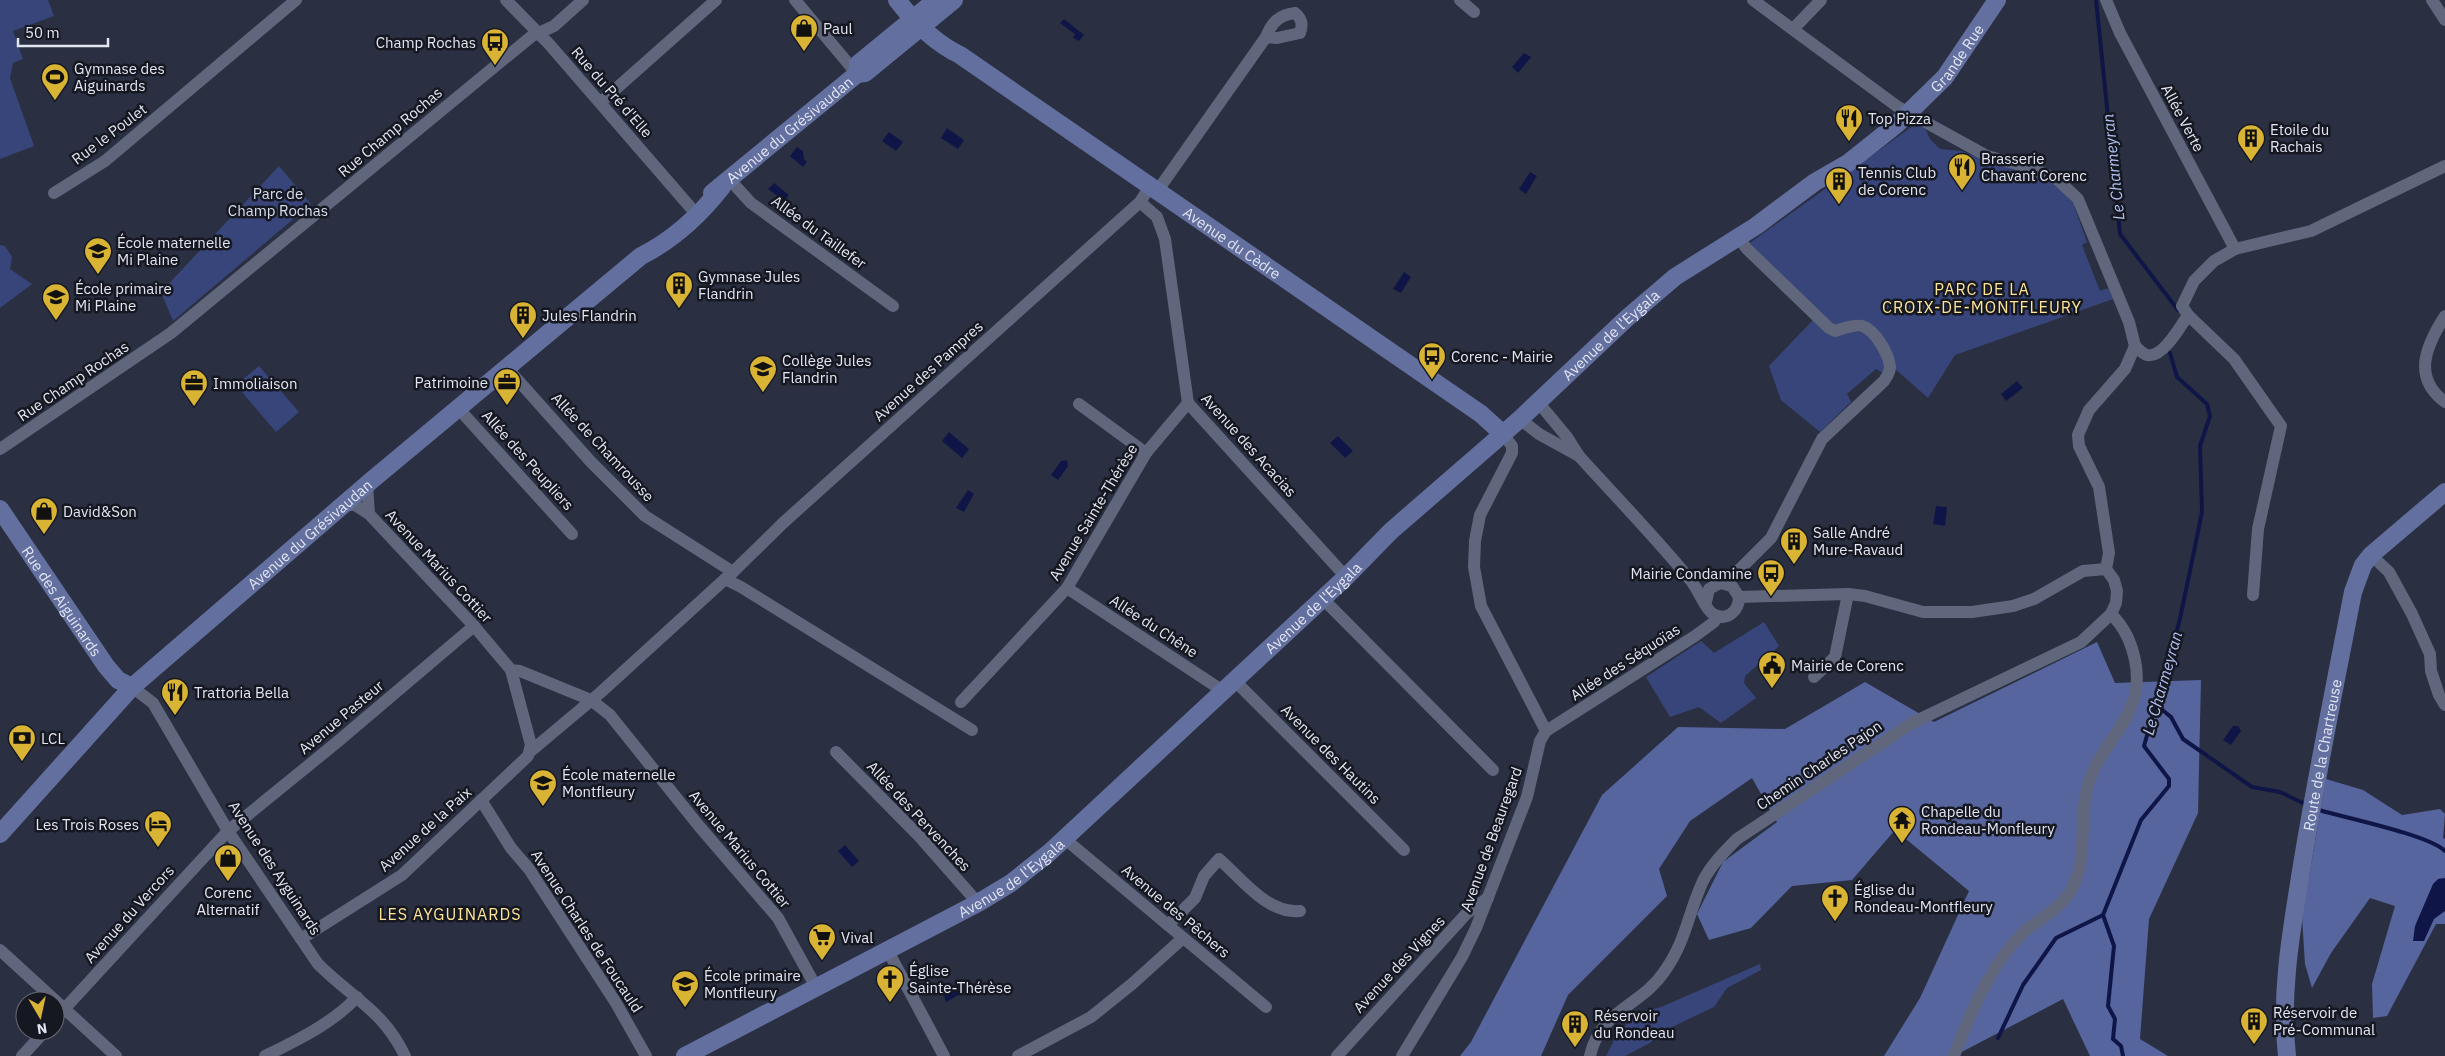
<svg xmlns="http://www.w3.org/2000/svg" width="2445" height="1056" viewBox="0 0 2445 1056" font-family="'IBM Plex Sans',sans-serif">
	<style>
		.green { fill: #38457a }
		.forest { fill: #56659e }
		.water { fill: #0f1647 }
		.lines { fill: none; stroke-linecap: round; stroke-linejoin: round }
		.stream { stroke: #0f1647; stroke-width: 4 }
		.street { stroke: #60667c; stroke-width: 12 }
		.secondary { stroke: #636f9e; stroke-width: 18 }
		.labels { text-anchor: middle; dominant-baseline: central; stroke-width: 5; stroke-linejoin: round; paint-order: stroke }
		.poi-label { font-size: 15px; fill: #e2e6f2; stroke: #161821; text-anchor: start }
		.street-label { font-size: 15px; fill: #e2e6f2; stroke: #161821 }
		.park-label { font-size: 15px; fill: #d9dff0; stroke: #161821 }
		.water-label { font-size: 16px; font-style: italic; fill: #b0c0f2; stroke: #161821 }
		.neighbourhood-label { font-size: 16px; letter-spacing: 1px; fill: #fde396; stroke: #161821 }
	</style>
	<rect width="100%" height="100%" fill="#2a3042"/>
	<!-- green -->
	<g class="green">
		<polygon points="0,0 48,0 54,16 13,31 23,59 13,63 10,78 34,146 0,159"/>
		<polygon points="1917,123 1926,130 1930,139 1940,149 1961,151 1985,160 2020,169 2057,186 2073,203 2087,242 2082,245 2100,291 2108,288 2113,299 1955,355 1928,398 1894,368 1873,330 1832,326 1747,245"/>
		<polygon points="279,166 311,204 173,321 161,292"/>
		<polygon points="0,245 5,246 12,257 10,269 32,284 0,308"/>
		<polygon points="1815,318 1853,331 1865,333 1883,353 1887,366 1883,373 1876,369 1847,394 1851,402 1820,432 1781,400 1769,366"/>
		<polygon points="259,366 299,412 276,432 236,385"/>
		<polygon points="1764,622 1779,646 1745,676 1744,683 1756,698 1721,723 1699,707 1670,717 1646,677 1701,641 1714,653"/>
		<polygon points="1760,964 1761,970 1727,988 1714,1007 1672,1027 1648,1044 1625,1056 1606,1056 1619,1031 1641,1012 1661,1007"/>
	</g>
	<!-- forest -->
	<g class="forest">
		<polygon points="2097,642 2115,683 2201,680 2198,813 2149,919 2140,1039 2168,1056 2090,1056 2063,999 1954,1056 1884,1056 1920,998 1969,891 1895,830 1852,880 1792,886 1751,928 1709,940 1697,914 1723,862 1777,822 1752,778 1690,821 1659,869 1667,896 1568,995 1541,1056 1460,1056 1471,1042 1602,795 1678,727 1785,729 1865,682 1934,722"/>
		<polygon points="2326,779 2363,790 2402,815 2440,809 2445,814 2443,838 2445,839 2445,924 2436,924 2387,1016 2373,1018 2372,984 2395,906 2370,898 2331,953 2312,988 2305,964 2302,917"/>
	</g>
	<!-- water -->
	<g class="water">
		<polygon points="1064,19 1084,35 1079,41 1073,38 1075,34 1060,23"/>
		<polygon points="1524,53 1531,57 1518,73 1512,67"/>
		<polygon points="947,128 964,140 958,149 941,138"/>
		<polygon points="889,132 903,142 896,151 882,141"/>
		<polygon points="797,147 803,151 804,159 807,162 803,167 790,156"/>
		<polygon points="1530,172 1537,176 1526,194 1519,189"/>
		<polygon points="774,183 789,195 784,201 768,189"/>
		<polygon points="1404,272 1411,277 1401,293 1393,289"/>
		<polygon points="2017,381 2023,388 2006,401 2001,394"/>
		<polygon points="949,432 969,449 962,458 942,441"/>
		<polygon points="1338,436 1353,451 1345,458 1330,443"/>
		<polygon points="1067,460 1068,466 1058,480 1051,475 1061,461"/>
		<polygon points="968,490 974,494 964,512 956,508"/>
		<polygon points="1936,506 1947,507 1945,526 1933,524"/>
		<polygon points="2233,726 2238,726 2241,731 2231,745 2223,740"/>
		<polygon points="845,845 859,861 852,867 838,851"/>
		<polygon points="2445,878 2445,911 2434,919 2424,941 2413,941 2415,926 2433,884 2438,879"/>
		<polygon points="960,984 964,992 946,1002 943,993"/>
	</g>
	<g class="lines">
		<!-- stream -->
		<g class="stream">
			<polyline points="2096,0 2120,234 2178,310"/>
			<polyline points="2157,699 2160,708 2171,717 2183,739 2252,787 2280,792 2305,804"/>
			<path d="M2319,810C2346,818 2429,835 2445,851"/>
			<polyline points="1998,1038 2023,985 2056,938 2103,915"/>
			<polyline points="2123,1056 2121,1046 2113,1039 2115,1019 2108,1006 2114,946 2103,915 2141,820 2169,786 2169,779 2144,746 2179,623 2190,571 2202,512 2200,446 2210,416 2207,404 2177,377 2170,353"/>
		</g>
		<!-- street -->
		<g class="street">
			<polyline points="506,0 549,44 691,208"/>
			<polyline points="795,0 857,74"/>
			<polyline points="1460,0 1474,12"/>
			<polyline points="1753,0 1898,107 1987,156 2032,168 2058,180 2078,199 2129,322 2135,346 2125,369 2089,410 2078,435 2079,446 2099,487 2109,553 2106,569"/>
			<polyline points="2106,0 2120,33 2235,249"/>
			<polyline points="2432,0 2445,20"/>
			<polyline points="1794,28 1821,0"/>
			<polyline points="601,102 716,0"/>
			<polyline points="730,180 751,203 893,306"/>
			<path d="M1158,190L1266,37L1277,38L1300,33C1303,24 1302,19 1295,13C1279,15 1272,22 1266,37"/>
			<polyline points="54,193 105,161 296,0"/>
			<polyline points="1140,202 1157,217 1165,239 1188,403 1346,577"/>
			<path d="M2445,316C2427,344 2411,377 2445,402"/>
			<path d="M2135,346C2138,349 2143,354 2147,355C2162,359 2181,326 2188,315"/>
			<polyline points="507,368 591,462 645,516 733,572"/>
			<path d="M1538,402L1567,437L1579,456C1617,498 1657,539 1692,582C1699,591 1705,609 1713,614C1727,622 1739,611 1739,597L1732,586L1720,583L1709,589L1706,602"/>
			<polyline points="1079,404 1146,453"/>
			<polyline points="458,408 572,534"/>
			<polyline points="1520,419 1539,434 1579,456"/>
			<polyline points="1503,434 1512,446 1512,453 1480,515 1475,541 1474,567 1481,606 1546,731"/>
			<polyline points="0,449 171,333 532,36 554,26 583,0"/>
			<polyline points="367,484 369,514"/>
			<polyline points="342,505 355,505 369,514 474,626 511,670 520,671 591,700 610,715 699,826 778,918 816,987"/>
			<polyline points="2371,555 2389,572 2412,614 2430,654 2431,671 2439,695 2445,705"/>
			<polyline points="725,579 741,587 972,730"/>
			<path d="M1726,583L1771,538L1822,439L1884,381C1887,376 1890,373 1890,367C1889,354 1875,330 1862,326C1854,324 1842,329 1835,331L1829,328L1747,249L1738,237"/>
			<polyline points="1067,588 1223,691"/>
			<polyline points="2253,595 2258,529 2281,426 2234,359 2188,315 2182,306 2194,281 2214,261 2235,249 2311,231 2445,166"/>
			<polyline points="1739,597 1848,594 1865,596 1923,612 1972,612 2013,606 2034,599 2083,571 2106,569"/>
			<polyline points="1323,599 1493,770"/>
			<polyline points="1814,677 1835,657 1848,594"/>
			<polyline points="1234,680 1404,850"/>
			<path d="M132,687L153,703L228,831L318,964C352,998 383,1010 405,1056"/>
			<polyline points="961,702 1067,588 1146,453 1188,403"/>
			<polyline points="531,751 600,693 735,570 783,523 1140,202 1151,185"/>
			<polyline points="836,752 919,836 978,903"/>
			<polyline points="481,800 511,848 529,869 616,1003 646,1056"/>
			<polyline points="1065,839 1266,1007"/>
			<path d="M1168,925L1195,898L1204,876L1219,859C1242,879 1267,914 1300,911"/>
			<polyline points="301,939 402,875 528,756 531,745 511,670"/>
			<polyline points="0,950 116,1056"/>
			<polyline points="888,951 944,1056"/>
			<polyline points="55,1019 228,831 336,743 474,626"/>
			<polyline points="22,1056 45,1031"/>
			<path d="M265,1056C296,1041 333,1023 357,997"/>
			<polyline points="1018,1056 1091,1017 1132,984 1183,938"/>
			<polyline points="1337,1056 1467,913 1488,898"/>
			<polyline points="1402,1056 1462,957 1476,928 1527,797 1540,741 1546,731 1695,636 1714,622 1718,616"/>
			<path d="M1590,1056C1600,1010 1641,1006 1664,972C1686,942 1688,913 1703,881C1711,865 1724,852 1737,839L1912,723L2081,642L2111,614L2116,603L2117,591L2114,580L2106,569"/>
			<path d="M1954,1056C1970,1014 1991,963 2025,931C2039,919 2057,911 2068,895C2090,864 2078,821 2087,788C2099,740 2147,718 2135,660C2131,642 2125,628 2111,614"/>
		</g>
		<!-- secondary -->
		<g class="secondary">
			<path id="s1" d="M897,0C914,22 935,43 960,55L1481,414L1503,434"/>
			<polyline points="857,74 858,64 936,0"/>
			<path id="s2" d="M712,193L857,74L865,73L954,0"/>
			<path id="s3" d="M0,509L106,666L118,680L132,687"/>
			<path id="s4" d="M0,834L132,687L372,480L641,256C673,240 700,215 722,187"/>
			<path id="s5" d="M685,1056L978,903L1011,883L1050,852L1346,577L1391,531L1520,419L1627,318L1675,277L1756,226L1815,182L1848,163L1897,124L1945,77L1997,0"/>
			<path id="s6" d="M2287,1056C2280,994 2291,933 2301,871C2316,778 2335,685 2353,592L2363,565L2371,555L2445,492"/>
		</g>
	</g>
	<!-- icons -->
	<defs>
		<g id="shop-pin" transform="scale(1.4375)"><path d="M0 17L-7.5 6A9.5 9.5 0 1 1 7.5 6Z" fill="#d9b334" stroke="#161821"/><path d="M-5-2.5h2.3a2.7 3.5 0 0 1 5.4 0H5L5.5 6h-11ZM-1.5-2.5h3a1.5 2.3 0 0 0-3 0Z" fill="#111"/></g>
		<g id="bus-pin" transform="scale(1.4375)"><path d="M0 17L-7.5 6A9.5 9.5 0 1 1 7.5 6Z" fill="#d9b334" stroke="#161821"/><path d="M-5-6H5V4H4V6H2V4H-2V6H-4V4H-5ZM-3.5-4V0h7V-4ZM-3.5 1.2v1.5H-2V1.2ZM2 1.2v1.5H3.5V1.2Z" fill="#111"/></g>
		<g id="stadium-pin" transform="scale(1.4375)"><path d="M0 17L-7.5 6A9.5 9.5 0 1 1 7.5 6Z" fill="#d9b334" stroke="#161821"/><path d="M0-5a6.5 5 0 1 0 0 10a6.5 5 0 1 0 0-10ZM-3.5-1.8h7v3.6h-7Z" fill="#111"/></g>
		<g id="restaurant-pin" transform="scale(1.4375)"><path d="M0 17L-7.5 6A9.5 9.5 0 1 1 7.5 6Z" fill="#d9b334" stroke="#161821"/><path d="M-5-6h1v4h1v-4h1v4h1v-4h1v5L-1.5 .5V6h-2V.5L-5-1ZM5-6V6H3V1.5H1.5Q1.5-4 5-6Z" fill="#111"/></g>
		<g id="building-pin" transform="scale(1.4375)"><path d="M0 17L-7.5 6A9.5 9.5 0 1 1 7.5 6Z" fill="#d9b334" stroke="#161821"/><path d="M-4-6H4V6H1V3H-1V6H-4ZM-2.5-4.3h1.7v1.8h-1.7ZM.8-4.3h1.7v1.8H.8ZM-2.5-1h1.7V.8h-1.7ZM.8-1h1.7V.8H.8Z" fill="#111"/></g>
		<g id="school-pin" transform="scale(1.4375)"><path d="M0 17L-7.5 6A9.5 9.5 0 1 1 7.5 6Z" fill="#d9b334" stroke="#161821"/><path d="M0-5L7-2L0 1L-7-2ZM-4 1L0 2.5L4 1V4Q0 6-4 4Z" fill="#111"/></g>
		<g id="office-pin" transform="scale(1.4375)"><path d="M0 17L-7.5 6A9.5 9.5 0 1 1 7.5 6Z" fill="#d9b334" stroke="#161821"/><path d="M-6-3h4V-5.5h4V-3h4V5H-6ZM-1-4.5V-3h2v-1.5ZM-6 0V1H6V0Z" fill="#111"/></g>
		<g id="civic-pin" transform="scale(1.4375)"><path d="M0 17L-7.5 6A9.5 9.5 0 1 1 7.5 6Z" fill="#d9b334" stroke="#161821"/><path d="M-.6-6.5H3V-4.5H.6V-3L4-1V1h2V6H-6V1h2V-1L-.6-3ZM-1.2 2.5V6h2.4V2.5Z" fill="#111"/></g>
		<g id="bank-pin" transform="scale(1.4375)"><path d="M0 17L-7.5 6A9.5 9.5 0 1 1 7.5 6Z" fill="#d9b334" stroke="#161821"/><path d="M-6-4H6V4H-6ZM0-2.3a2.3 2.3 0 1 0 0 4.6a2.3 2.3 0 1 0 0-4.6Z" fill="#111"/></g>
		<g id="temple-pin" transform="scale(1.4375)"><path d="M0 17L-7.5 6A9.5 9.5 0 1 1 7.5 6Z" fill="#d9b334" stroke="#161821"/><path d="M0-6L5-2H3V0L6.5 2.5H4V6H1.5V3h-3V6H-4V2.5H-6.5L-3 0V-2H-5Z" fill="#111"/></g>
		<g id="hotel-pin" transform="scale(1.4375)"><path d="M0 17L-7.5 6A9.5 9.5 0 1 1 7.5 6Z" fill="#d9b334" stroke="#161821"/><path d="M-6-4.5h1.5V1H6V5H4.5V3h-9V5H-6ZM-4 0a1.8 1.8 0 1 1 3.6 0ZM.5 0V-2.5h3Q6-2.5 6 0Z" fill="#111"/></g>
		<g id="church-pin" transform="scale(1.4375)"><path d="M0 17L-7.5 6A9.5 9.5 0 1 1 7.5 6Z" fill="#d9b334" stroke="#161821"/><path d="M-1.2-6h2.4v3.5h3.3v2.4h-3.3V6h-2.4V-.1h-3.3v-2.4h3.3Z" fill="#111"/></g>
		<g id="supermarket-pin" transform="scale(1.4375)"><path d="M0 17L-7.5 6A9.5 9.5 0 1 1 7.5 6Z" fill="#d9b334" stroke="#161821"/><path d="M-6-5.5h2.5l.6 2H6L4.5 2H-2.5L-4.4-4H-6ZM-1.5 3.2a1.3 1.3 0 1 0 .1 0ZM3 3.2a1.3 1.3 0 1 0 .1 0Z" fill="#111"/></g>
	</defs>
	<g fill-rule="evenodd">
		<use href="#shop-pin" x="804" y="28"/>
		<use href="#bus-pin" x="495" y="42"/>
		<use href="#stadium-pin" x="55" y="77"/>
		<use href="#restaurant-pin" x="1849" y="118"/>
		<use href="#building-pin" x="2251" y="138"/>
		<use href="#restaurant-pin" x="1962" y="167"/>
		<use href="#building-pin" x="1839" y="181"/>
		<use href="#school-pin" x="98" y="251"/>
		<use href="#building-pin" x="679" y="285"/>
		<use href="#school-pin" x="56" y="297"/>
		<use href="#building-pin" x="523" y="315"/>
		<use href="#bus-pin" x="1432" y="356"/>
		<use href="#school-pin" x="763" y="369"/>
		<use href="#office-pin" x="507" y="382"/>
		<use href="#office-pin" x="194" y="383"/>
		<use href="#shop-pin" x="44" y="511"/>
		<use href="#building-pin" x="1794" y="541"/>
		<use href="#bus-pin" x="1771" y="573"/>
		<use href="#civic-pin" x="1772" y="665"/>
		<use href="#restaurant-pin" x="175" y="692"/>
		<use href="#bank-pin" x="22" y="738"/>
		<use href="#school-pin" x="543" y="783"/>
		<use href="#temple-pin" x="1902" y="820"/>
		<use href="#hotel-pin" x="158" y="824"/>
		<use href="#shop-pin" x="228" y="858"/>
		<use href="#church-pin" x="1835" y="898"/>
		<use href="#supermarket-pin" x="822" y="937"/>
		<use href="#church-pin" x="890" y="979"/>
		<use href="#school-pin" x="685" y="984"/>
		<use href="#building-pin" x="2254" y="1021"/>
		<use href="#building-pin" x="1575" y="1024"/>
	</g>
	<g class="labels">
		<!-- poi labels -->
		<g class="poi-label">
			<text x="823" y="28">Paul</text>
			<text x="476" y="42" text-anchor="end">Champ Rochas</text>
			<text x="74" y="68">Gymnase des<tspan x="74" dy="17">Aiguinards</tspan></text>
			<text x="1868" y="118">Top Pizza</text>
			<text x="2270" y="129">Etoile du<tspan x="2270" dy="17">Rachais</tspan></text>
			<text x="1981" y="158">Brasserie<tspan x="1981" dy="17">Chavant Corenc</tspan></text>
			<text x="1858" y="172">Tennis Club<tspan x="1858" dy="17">de Corenc</tspan></text>
			<text x="117" y="242">École maternelle<tspan x="117" dy="17">Mi Plaine</tspan></text>
			<text x="698" y="276">Gymnase Jules<tspan x="698" dy="17">Flandrin</tspan></text>
			<text x="75" y="288">École primaire<tspan x="75" dy="17">Mi Plaine</tspan></text>
			<text x="542" y="315">Jules Flandrin</text>
			<text x="1451" y="356">Corenc - Mairie</text>
			<text x="782" y="360">Collège Jules<tspan x="782" dy="17">Flandrin</tspan></text>
			<text x="488" y="382" text-anchor="end">Patrimoine</text>
			<text x="213" y="383">Immoliaison</text>
			<text x="63" y="511">David&amp;Son</text>
			<text x="1813" y="532">Salle André<tspan x="1813" dy="17">Mure-Ravaud</tspan></text>
			<text x="1752" y="573" text-anchor="end">Mairie Condamine</text>
			<text x="1791" y="665">Mairie de Corenc</text>
			<text x="194" y="692">Trattoria Bella</text>
			<text x="41" y="738">LCL</text>
			<text x="562" y="774">École maternelle<tspan x="562" dy="17">Montfleury</tspan></text>
			<text x="1921" y="811">Chapelle du<tspan x="1921" dy="17">Rondeau-Monfleury</tspan></text>
			<text x="139" y="824" text-anchor="end">Les Trois Roses</text>
			<text x="1854" y="889">Église du<tspan x="1854" dy="17">Rondeau-Montfleury</tspan></text>
			<text x="228" y="892" text-anchor="middle">Corenc<tspan x="228" dy="17">Alternatif</tspan></text>
			<text x="841" y="937">Vival</text>
			<text x="909" y="970">Église<tspan x="909" dy="17">Sainte-Thérèse</tspan></text>
			<text x="704" y="975">École primaire<tspan x="704" dy="17">Montfleury</tspan></text>
			<text x="2273" y="1012">Réservoir de<tspan x="2273" dy="17">Pré-Communal</tspan></text>
			<text x="1594" y="1015">Réservoir<tspan x="1594" dy="17">du Rondeau</tspan></text>
		</g>
		<!-- street labels -->
		<g class="street-label">
			<text stroke="none"><textPath href="#s5" startOffset="1628">Grande Rue</textPath></text>
			<text transform="translate(612 92) rotate(49)">Rue du Pré d'Elle</text>
			<text transform="translate(2183 118) rotate(62)">Allée Verte</text>
			<text stroke="none"><textPath href="#s2" startOffset="100">Avenue du Grésivaudan</textPath></text>
			<text transform="translate(390 132) rotate(-40)">Rue Champ Rochas</text>
			<text transform="translate(109 134) rotate(-37)">Rue le Poulet</text>
			<text transform="translate(819 232) rotate(36)">Allée du Taillefer</text>
			<text stroke="none"><textPath href="#s1" startOffset="415">Avenue du Cèdre</textPath></text>
			<text stroke="none"><textPath href="#s5" startOffset="1182">Avenue de l'Eygala</textPath></text>
			<text transform="translate(928 371) rotate(-42)">Avenue des Pampres</text>
			<text transform="translate(73 381) rotate(-34)">Rue Champ Rochas</text>
			<text transform="translate(1249 445) rotate(48)">Avenue des Acacias</text>
			<text transform="translate(603 447) rotate(47)">Allée de Chamrousse</text>
			<text transform="translate(528 460) rotate(48)">Allée des Peupliers</text>
			<text transform="translate(1093 512) rotate(-59)">Avenue Sainte-Thérèse</text>
			<text stroke="none"><textPath href="#s4" startOffset="432">Avenue du Grésivaudan</textPath></text>
			<text transform="translate(439 566) rotate(47)">Avenue Marius Cottier</text>
			<text stroke="none"><textPath href="#s3" startOffset="111">Rue des Aiguinards</textPath></text>
			<text stroke="none"><textPath href="#s5" startOffset="778">Avenue de l'Eygala</textPath></text>
			<text transform="translate(1154 626) rotate(33)">Allée du Chêne</text>
			<text transform="translate(1625 662) rotate(-33)">Allée des Séquoïas</text>
			<text transform="translate(341 717) rotate(-40)">Avenue Pasteur</text>
			<text transform="translate(1331 754) rotate(45)">Avenue des Hautins</text>
			<text stroke="none"><textPath href="#s6" startOffset="304">Route de la Chartreuse</textPath></text>
			<text transform="translate(1819 765) rotate(-34)">Chemin Charles Pajon</text>
			<text transform="translate(919 816) rotate(47)">Allée des Pervenches</text>
			<text transform="translate(425 829) rotate(-42)">Avenue de la Paix</text>
			<text transform="translate(1491 839) rotate(-70)">Avenue de Beauregard</text>
			<text transform="translate(740 849) rotate(50)">Avenue Marius Cottier</text>
			<text transform="translate(275 868) rotate(57)">Avenue des Ayguinards</text>
			<text stroke="none"><textPath href="#s5" startOffset="372">Avenue de l'Eygala</textPath></text>
			<text transform="translate(1176 911) rotate(40)">Avenue des Pêchers</text>
			<text transform="translate(129 914) rotate(-48)">Avenue du Vercors</text>
			<text transform="translate(587 931) rotate(57)">Avenue Charles de Foucauld</text>
			<text transform="translate(1399 964) rotate(-47)">Avenue des Vignes</text>
		</g>
		<!-- park labels -->
		<g class="park-label">
			<text x="278" y="193">Parc de<tspan x="278" dy="17">Champ Rochas</tspan></text>
		</g>
		<!-- water labels -->
		<g class="water-label">
			<text transform="translate(2113 167) rotate(-96)">Le Charmeyran</text>
			<text transform="translate(2162 683) rotate(-74)">Le Charmeyran</text>
		</g>
		<!-- neighbourhood labels -->
		<g class="neighbourhood-label">
			<text x="1982" y="289">PARC DE LA<tspan x="1982" dy="18">CROIX-DE-MONTFLEURY</tspan></text>
			<text x="450" y="914">LES AYGUINARDS</text>
		</g>
	</g>
	<!-- north arrow -->
	<g transform="translate(40 1016) rotate(171)"><circle r="24" fill="#161821" stroke="#686a75"/>
	<path d="M0-4L9 19L0 12L-9 19Z" fill="#d9b334"/>
	<text y="-8" font-size="14" font-weight="bold" text-anchor="middle" fill="#e2e6f2">N</text>
	</g>
	<!-- scale -->
	<path d="M18 38v8h90v-8" fill="none" stroke="#e2e6f2" stroke-width="2.5"/>
	<text x="25" y="38" font-size="15" fill="#e2e6f2" stroke="#161821" stroke-width="4" paint-order="stroke">50 m</text>
</svg>
